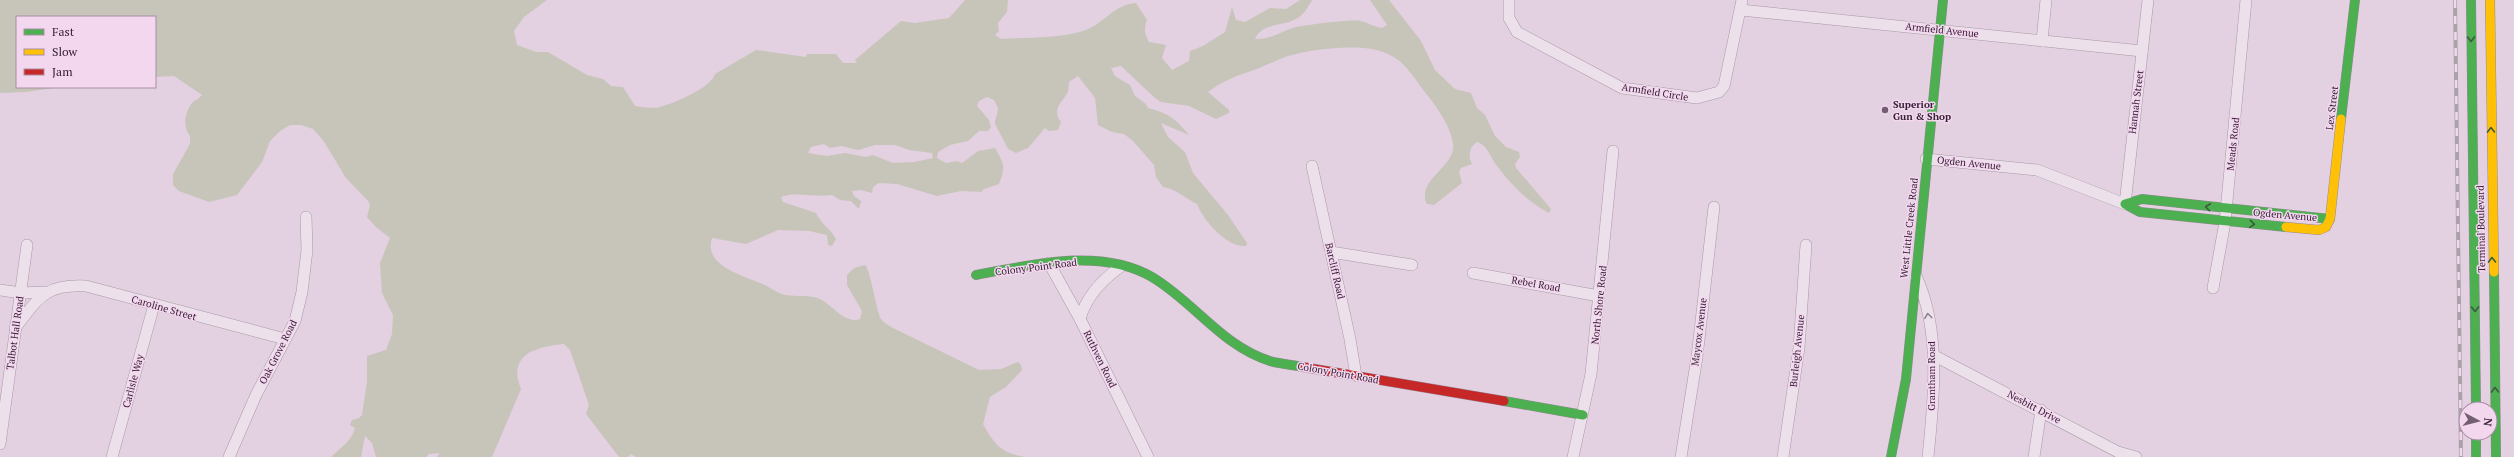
<svg xmlns="http://www.w3.org/2000/svg" width="2514" height="457" viewBox="0 0 2514 457" font-family="'PT Serif',serif">
	<style>
		.water { fill: #c7c5ba; fill-rule: evenodd }
		.lines { fill: none; stroke-linecap: round; stroke-linejoin: round }
		.street-casing { stroke: #a998a7; stroke-width: 12 }
		.fast-casing { stroke: #988897; stroke-width: 10 }
		.slow-casing { stroke: #988897; stroke-width: 10 }
		.jam-casing { stroke: #988897; stroke-width: 10 }
		.street { stroke: #ece1ea; stroke-width: 11 }
		.fast { stroke: #4caf50; stroke-width: 9 }
		.slow { stroke: #ffc107; stroke-width: 9 }
		.jam { stroke: #c62828; stroke-width: 9 }
		.rail-casing { stroke: #aca1aa; stroke-width: 4 }
		.rail { stroke: #f3d7ee; stroke-width: 2.5; stroke-dasharray: 8; stroke-linecap: butt }
		.oneway { stroke: #3f5a41 }
		.oneway2 { stroke: #928190 }
		.poi-dot { fill: #735e72; stroke: #f3d7ee; stroke-width: 1.5 }
		.labels { text-anchor: middle; dominant-baseline: central; stroke-width: 3; stroke-linejoin: round; paint-order: stroke }
		.street-label { font-size: 10px; fill: #372137; stroke: #f3d7ee }
		.poi-label { font-size: 10px; font-weight: bold; fill: #372137; stroke: #f3d7ee; text-anchor: start }
	</style>
	<rect width="100%" height="100%" fill="#e3d0e0"/>
	<!-- water -->
	<path class="water" d="M0,0H547L524,17L514,31L517,45L536,52H548L587,75L603,79L611,86L623,87L635,106C643,107 652,109 660,107C674,103 711,88 715,74L756,50L806,57L807,54H836L843,63H857L855,60L901,21L915,23L949,18L965,0H1008L1007,12L998,23L999,31L995,35L1001,39C1029,37 1055,39 1083,31C1103,25 1114,4 1136,3L1147,20C1144,29 1144,33 1149,42L1166,45L1162,58L1172,70L1189,61L1190,51L1203,46L1225,32L1232,7L1236,20L1245,22L1270,8L1286,9L1300,0H1312C1308,7 1304,15 1296,19C1284,26 1261,23 1255,39C1271,40 1281,31 1296,27C1309,25 1349,19 1361,21C1369,23 1374,27 1382,28L1387,25L1370,0H1389L1421,41L1435,70L1455,89L1471,93L1477,108L1485,115L1495,136L1506,147L1519,152L1520,157L1515,164L1516,168L1551,209L1549,213C1527,201 1513,187 1498,167C1490,158 1489,146 1477,142C1469,147 1468,156 1472,164L1461,168L1459,172L1462,183L1434,205L1427,204C1415,180 1457,166 1453,144C1451,127 1438,109 1428,96C1414,79 1406,60 1383,52C1360,43 1312,49 1288,56C1274,61 1262,68 1248,72C1233,77 1221,82 1208,92L1229,110V113L1216,119L1189,106L1161,102L1155,98L1121,66L1111,68L1115,76L1130,85L1135,96L1146,104L1148,108C1170,114 1175,118 1189,135L1161,123L1168,137L1185,152L1193,173L1228,215L1247,243L1246,246C1227,248 1203,220 1197,204C1184,198 1177,189 1163,187L1156,177L1154,165L1133,141L1124,134L1112,132L1098,125L1095,98L1078,76L1069,82L1068,92C1062,102 1051,110 1061,122L1058,130L1049,131L1045,128L1028,148L1016,153L1008,149C1006,143 994,125 995,121C996,117 998,113 998,108L994,100L987,97L979,101L977,106L989,120L991,127L988,131H979L968,141L950,145L938,152L937,158L946,163L957,161L962,163L978,151L995,148C1004,164 1006,167 999,184L984,189L981,192L961,191L937,196L897,184L879,183L873,187L872,193L861,190L852,191L854,196L861,201L859,209L851,201L840,200L832,195C814,198 798,191 781,197L783,202L816,213C821,224 831,229 836,239L832,246L828,245L827,235L809,231L778,230L746,244L712,238C703,267 745,276 765,285C771,288 776,292 782,294C791,297 804,295 814,297C830,300 843,325 860,319L862,311L847,285V275L854,268L865,265C870,268 876,310 881,319C883,322 888,325 891,327L979,370L1001,369L1018,362L1021,365L1022,370L1006,387L990,397L983,424C995,445 1001,453 1025,457H636L631,454L628,457H619L586,414L589,405L570,350L564,344C536,347 507,354 521,389L492,457H437L440,453L429,454L426,457H376L372,443L365,436L361,457H331C340,448 352,441 355,428L350,425L352,420L359,418L362,415L367,382V356L386,350L392,334L393,315L382,293L380,263L390,238L376,227L367,217L370,205L368,201L346,178L323,140L313,129L301,125H290L280,131L270,141L262,162L237,195L209,202L179,191L173,185V174L190,144V136C183,127 184,113 192,103C195,100 199,99 202,95L174,76L155,77V17H17V87H61L26,92L0,93ZM824,144L830,148L841,146L858,150L875,145H895L909,150L932,153L933,158L915,162L893,163L873,155L866,157L845,153L827,156L808,153L811,147Z"/>
	<g class="lines">
		<!-- street casing -->
		<g class="street-casing">
			<g id="street">
				<polyline points="1509,0 1509,18 1517,32 1622,88 1697,98 1719,92 1724,86 1742,0"/>
				<polyline points="1741,10 2142,51"/>
				<polyline points="2042,41 2046,0"/>
				<polyline points="1926,159 2037,170 2125,204 2148,0"/>
				<polyline points="1312,166 1350,339 1356,376"/>
				<polyline points="1331,252 1412,265"/>
				<polyline points="1049,263 1080,319 1148,457"/>
				<polyline points="1473,273 1599,296"/>
				<path d="M1917,278C1941,332 1934,399 1928,457"/>
				<polyline points="2213,288 2225,222 2246,0"/>
				<polyline points="0,290 21,293 44,292"/>
				<path d="M1080,319C1086,297 1102,280 1120,267"/>
				<path d="M15,328C39,298 44,284 86,286L285,339"/>
				<polyline points="1933,355 2118,452 2136,457"/>
				<polyline points="0,444 27,245"/>
				<polyline points="112,457 154,305"/>
				<polyline points="229,457 256,395 295,321 302,292 307,250 306,217"/>
				<polyline points="1573,457 1591,374 1613,151"/>
				<polyline points="1681,457 1697,357 1714,207"/>
				<polyline points="1783,457 1799,348 1806,245"/>
				<polyline points="2034,457 2041,410"/>
			</g>
		</g>
		<!-- fast casing -->
		<g class="fast-casing">
			<g id="fast">
				<polyline points="2471,0 2476,409"/>
				<polyline points="2341,119 2355,0"/>
				<polyline points="2286,227 2140,212 2125,204 2142,199 2330,219"/>
				<polyline points="2494,272 2496,457"/>
				<path d="M976,275C1030,265 1101,247 1152,277C1194,302 1222,346 1270,361C1281,364 1293,365 1303,367"/>
				<polyline points="1504,401 1583,415"/>
				<polyline points="2476,433 2476,457"/>
				<polyline points="1891,457 1906,379 1943,0"/>
			</g>
		</g>
		<!-- slow casing -->
		<g class="slow-casing">
			<g id="slow">
				<polyline points="2490,0 2494,272"/>
				<polyline points="2286,227 2319,230 2326,227 2330,219 2341,119"/>
			</g>
		</g>
		<!-- jam casing -->
		<g class="jam-casing">
			<polyline id="jam" points="1303,367 1504,401"/>
		</g>
		<!-- street -->
		<use href="#street" class="street"/>
		<!-- fast -->
		<use href="#fast" class="fast"/>
		<!-- slow -->
		<use href="#slow" class="slow"/>
		<!-- jam -->
		<use href="#jam" class="jam"/>
		<!-- rail casing -->
		<g class="rail-casing">
			<polyline id="rail" points="2455,0 2461,457"/>
		</g>
		<!-- rail -->
		<use href="#rail" class="rail"/>
	</g>
	<!-- one-way arrows -->
	<defs><path id="oneway-chevron" d="M-2-3.5L2.5 0L-2 3.5" fill="none" stroke-width="1.6" stroke-linecap="round" stroke-linejoin="round"/></defs>
	<g class="oneway">
		<use href="#oneway-chevron" transform="translate(2471 39) rotate(89)"/>
		<use href="#oneway-chevron" transform="translate(2491 130) rotate(-91)"/>
		<use href="#oneway-chevron" transform="translate(2208 207) rotate(-173)"/>
		<use href="#oneway-chevron" transform="translate(2252 224) rotate(5)"/>
		<use href="#oneway-chevron" transform="translate(2492 260) rotate(-91)"/>
		<use href="#oneway-chevron" transform="translate(2475 309) rotate(89)"/>
		<use href="#oneway-chevron" transform="translate(2495 390) rotate(-91)"/>
	</g>
	<use class="oneway2" href="#oneway-chevron" transform="translate(1928 316) rotate(-97)"/>
	<!-- markers -->
	<circle class="poi-dot" cx="1885" cy="110" r="4"/>
	<g class="labels">
		<!-- street labels -->
		<g class="street-label">
			<text transform="translate(1942 30) rotate(6)">Armfield Avenue</text>
			<text transform="translate(1655 92) rotate(9)">Armfield Circle</text>
			<text transform="translate(2136 102) rotate(-83)">Hannah Street</text>
			<text transform="translate(2332 108) rotate(-83)">Lex Street</text>
			<text transform="translate(2233 144) rotate(-84)">Meads Road</text>
			<text transform="translate(1969 163) rotate(6)">Ogden Avenue</text>
			<text transform="translate(2285 215) rotate(5)">Ogden Avenue</text>
			<text transform="translate(1909 228) rotate(-84)">West Little Creek Road</text>
			<text transform="translate(2481 229) rotate(-91)">Terminal Boulevard</text>
			<text transform="translate(1036 267) rotate(-7)">Colony Point Road</text>
			<text transform="translate(1335 271) rotate(77)">Barcliff Road</text>
			<text transform="translate(1536 284) rotate(10)">Rebel Road</text>
			<text transform="translate(1599 305) rotate(-84)">North Shore Road</text>
			<text transform="translate(164 308) rotate(16)">Caroline Street</text>
			<text transform="translate(1699 332) rotate(-83)">Maycox Avenue</text>
			<text transform="translate(15 333) rotate(-82)">Talbot Hall Road</text>
			<text transform="translate(1797 351) rotate(-84)">Burleigh Avenue</text>
			<text transform="translate(278 352) rotate(-63)">Oak Grove Road</text>
			<text transform="translate(1100 359) rotate(64)">Ruthven Road</text>
			<text transform="translate(1338 373) rotate(10)">Colony Point Road</text>
			<text transform="translate(1931 376) rotate(-90)">Grantham Road</text>
			<text transform="translate(133 381) rotate(-75)">Carlisle Way</text>
			<text transform="translate(2034 407) rotate(28)">Nesbitt Drive</text>
		</g>
		<!-- poi labels -->
		<g class="poi-label">
			<text x="1893" y="104">Superior<tspan x="1893" dy="12">Gun &amp; Shop</tspan></text>
		</g>
	</g>
	<!-- legend -->
	<rect x="16" y="16" width="140" height="72" fill="#f3d7ee" stroke="#a88ea5"/>
	<rect x="24" y="29" width="20" height="6" fill="#4caf50" stroke="#a88ea5"/>
	<text x="52" y="36" font-size="12" fill="#372137">Fast</text>
	<rect x="24" y="49" width="20" height="6" fill="#ffc107" stroke="#a88ea5"/>
	<text x="52" y="56" font-size="12" fill="#372137">Slow</text>
	<rect x="24" y="69" width="20" height="6" fill="#c62828" stroke="#a88ea5"/>
	<text x="52" y="76" font-size="12" fill="#372137">Jam</text>
	<!-- north arrow -->
	<g transform="translate(2478 421) rotate(97)"><circle r="19" fill="#f3d7ee" stroke="#a88ea5"/>
	<path d="M0-3L7 15L0 10L-7 15Z" fill="#735e72"/>
	<text y="-6" font-size="11" font-weight="bold" text-anchor="middle" fill="#372137">N</text>
	</g>
</svg>
